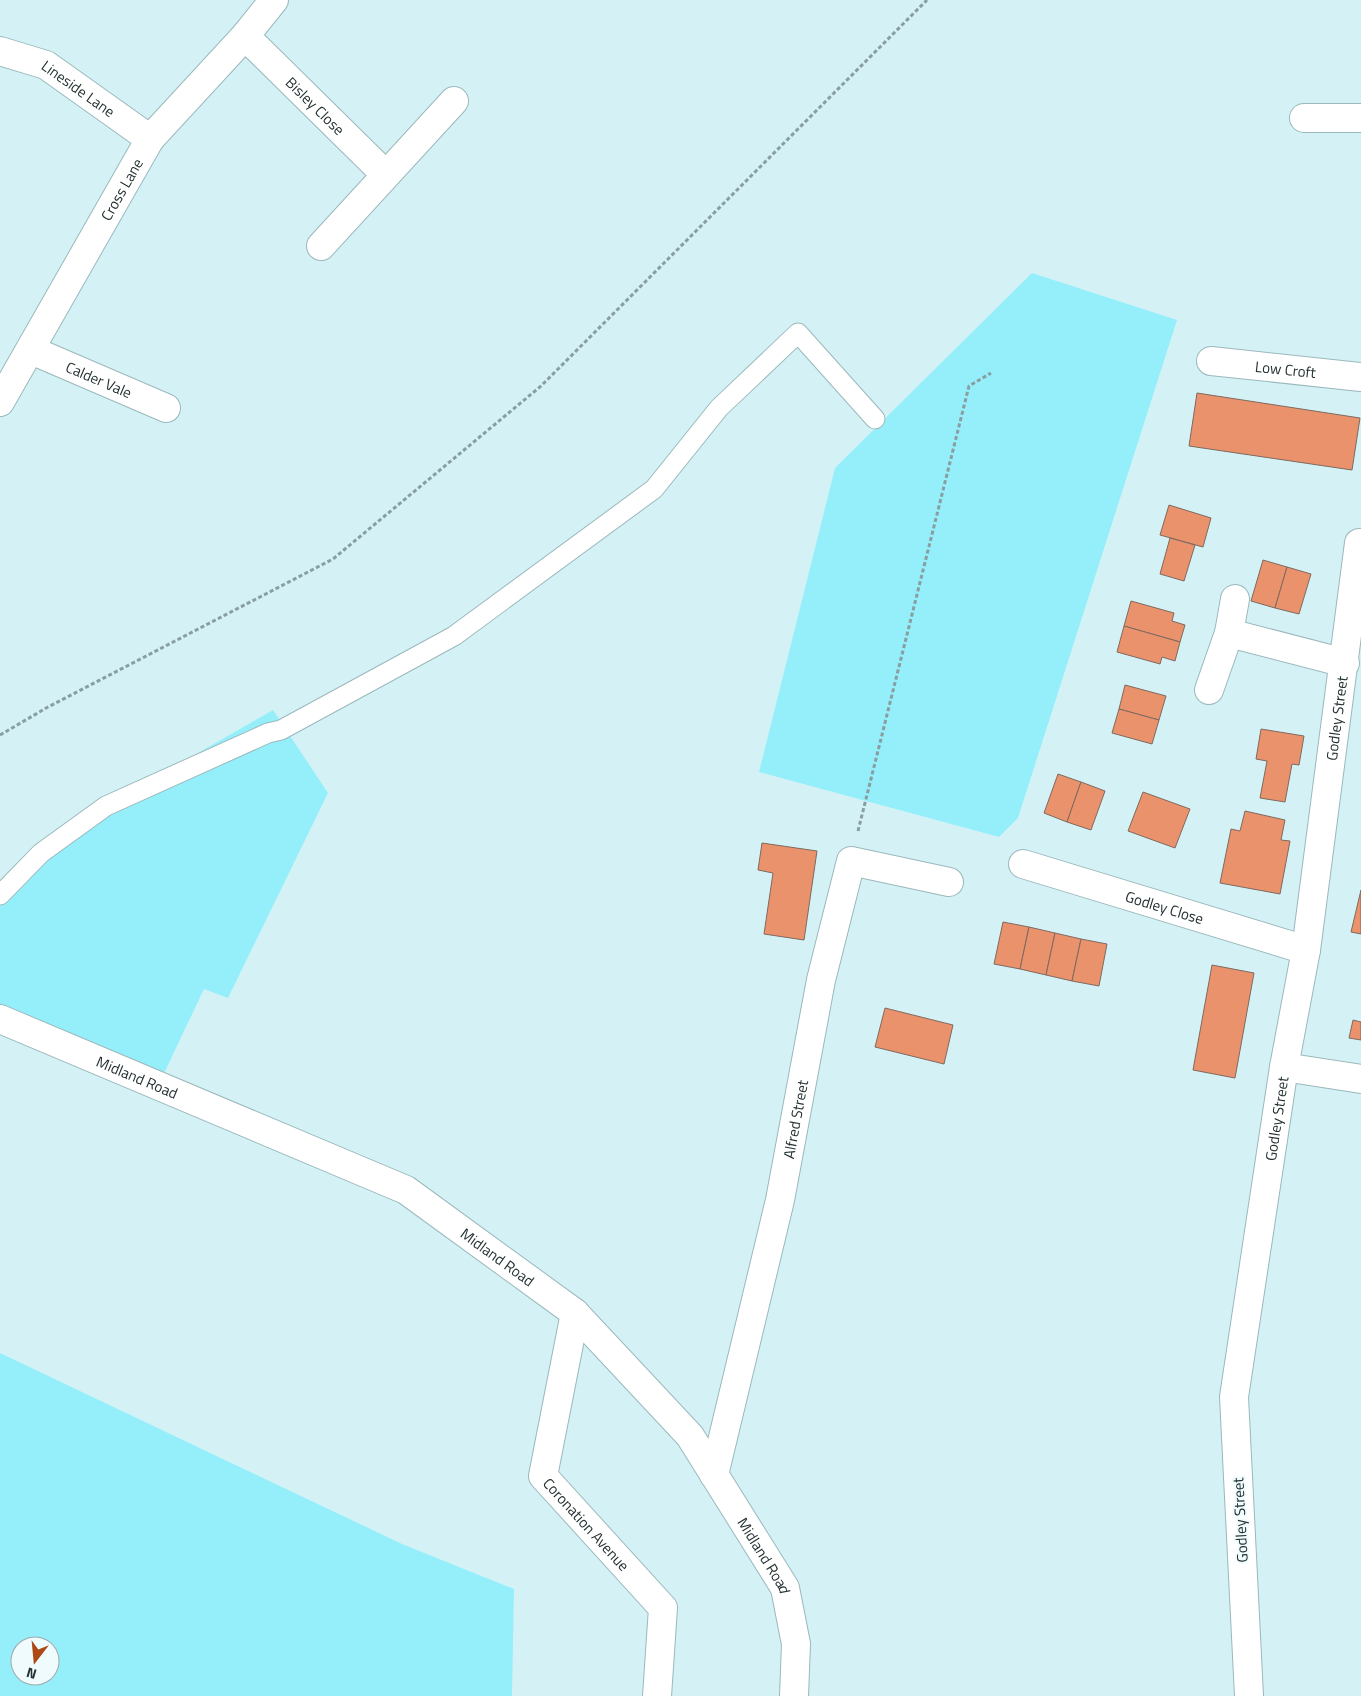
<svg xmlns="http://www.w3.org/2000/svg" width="1361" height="1696" viewBox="0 0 1361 1696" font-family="'Titillium Web',sans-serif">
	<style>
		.green { fill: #95effb; fill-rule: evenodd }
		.building { fill: #ea926c; stroke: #7f695f }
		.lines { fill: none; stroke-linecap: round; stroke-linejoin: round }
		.service-casing { stroke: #9bb8bc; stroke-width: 21 }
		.minor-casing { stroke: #9bb8bc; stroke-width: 30 }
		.secondary-casing { stroke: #9bb8bc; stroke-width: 30 }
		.path { stroke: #889ea1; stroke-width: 3; stroke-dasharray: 4 2.5; stroke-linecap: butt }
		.service { stroke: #fff; stroke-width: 19 }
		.minor { stroke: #fff; stroke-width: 28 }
		.secondary { stroke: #fff; stroke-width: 28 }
		.labels { text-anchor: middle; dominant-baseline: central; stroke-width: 4; stroke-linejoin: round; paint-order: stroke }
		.street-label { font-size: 15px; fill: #243031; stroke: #effbfd }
	</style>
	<rect width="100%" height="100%" fill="#d4f2f6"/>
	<!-- green -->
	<g class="green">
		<polygon points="1032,273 1177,320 1018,818 999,837 759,772 835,468"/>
		<polygon points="273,710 328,793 228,998 204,989 158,1086 0,1019 0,895 106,806"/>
		<path d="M0,1353L402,1544L514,1589L512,1696H0ZM20,1646H50V1676H20Z"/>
	</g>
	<!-- building -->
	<g class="building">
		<polygon points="1197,393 1360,418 1352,470 1189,446"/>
		<polygon points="1169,505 1211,518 1203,547 1160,535"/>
		<polygon points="1170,538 1195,545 1184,581 1160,574"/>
		<polygon points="1263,560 1287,567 1275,608 1251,601"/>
		<polygon points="1287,567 1311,574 1299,614 1275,608"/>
		<polygon points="1131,601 1174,613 1172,621 1185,625 1180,642 1124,626"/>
		<polygon points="1124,626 1180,642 1175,661 1162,657 1160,664 1117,652"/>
		<polygon points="1125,685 1166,696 1159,720 1119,709"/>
		<polygon points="1119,709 1159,720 1152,744 1112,733"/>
		<polygon points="1261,729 1304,736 1299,765 1292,764 1285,802 1260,798 1267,761 1256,759"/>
		<polygon points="1058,774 1081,782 1067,822 1044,813"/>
		<polygon points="1081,782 1105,791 1091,830 1067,822"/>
		<polygon points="1143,792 1190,809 1175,848 1128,831"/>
		<polygon points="1245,811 1285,820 1281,840 1290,841 1280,894 1220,883 1231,829 1240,831"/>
		<polygon points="762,843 817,851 804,940 764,934 773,873 758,870"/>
		<polygon points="1361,890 1361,934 1351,932"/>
		<polygon points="1003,922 1029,927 1020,969 994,964"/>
		<polygon points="1029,927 1055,933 1046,975 1020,969"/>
		<polygon points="1055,933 1081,939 1072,981 1046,975"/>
		<polygon points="1081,939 1107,944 1099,986 1072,981"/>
		<polygon points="1212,965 1254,973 1235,1078 1193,1070"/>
		<polygon points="885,1008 953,1025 944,1064 875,1047"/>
		<polygon points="1353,1020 1361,1022 1361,1040 1349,1038"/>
	</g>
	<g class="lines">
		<!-- service casing -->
		<g class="service-casing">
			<polyline id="service" points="0,895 41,853 106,806 268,733 281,730 454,636 654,489 719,408 798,333 875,419"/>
		</g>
		<!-- minor casing -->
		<g class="minor-casing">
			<g id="minor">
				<path id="s1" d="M245,36L385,174"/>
				<path id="s2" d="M0,51L46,65L150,139"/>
				<polyline points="1304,118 1361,118"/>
				<polyline points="321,246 454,101"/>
				<path id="s3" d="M31,350L166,408"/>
				<path id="s4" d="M1211,361L1361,377"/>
				<path id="s5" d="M0,402L150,139L245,36L274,0"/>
				<polyline points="1229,633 1235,599"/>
				<polyline points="1209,690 1229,633 1345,663"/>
				<path id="s6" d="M1023,864L1306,950"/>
				<polyline points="1284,1067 1361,1079"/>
				<path id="s7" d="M575,1313L543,1476L663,1608L657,1696"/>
				<path id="s8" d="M714,1475L780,1200L821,980L851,861L949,882"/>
				<path id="s9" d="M1249,1696L1234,1397L1284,1067L1306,950L1359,543"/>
			</g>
		</g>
		<!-- secondary casing -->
		<g class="secondary-casing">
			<g id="secondary">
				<path id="s10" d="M0,1019L406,1190L575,1313L690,1436L785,1588L796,1644L794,1696"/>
			</g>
		</g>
		<!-- path -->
		<g class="path">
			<polyline points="0,735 48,707 333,559 541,386 927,0"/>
			<polyline points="858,831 969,386 991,373"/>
		</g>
		<!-- service -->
		<use href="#service" class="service"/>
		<!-- minor -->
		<use href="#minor" class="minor"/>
		<!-- secondary -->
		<use href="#secondary" class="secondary"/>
	</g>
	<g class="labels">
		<!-- street labels -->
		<g class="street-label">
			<text stroke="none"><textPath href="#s2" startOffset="88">Lineside Lane</textPath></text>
			<text stroke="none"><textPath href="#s1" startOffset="99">Bisley Close</textPath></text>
			<text stroke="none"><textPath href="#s5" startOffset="245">Cross Lane</textPath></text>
			<text stroke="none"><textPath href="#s4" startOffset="75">Low Croft</textPath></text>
			<text stroke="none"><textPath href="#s3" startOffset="74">Calder Vale</textPath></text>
			<text stroke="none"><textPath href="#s9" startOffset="986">Godley Street</textPath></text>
			<text stroke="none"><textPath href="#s6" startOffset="148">Godley Close</textPath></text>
			<text stroke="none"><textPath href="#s10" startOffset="149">Midland Road</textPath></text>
			<text stroke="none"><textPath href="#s9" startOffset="581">Godley Street</textPath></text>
			<text stroke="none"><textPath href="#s8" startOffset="365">Alfred Street</textPath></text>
			<text stroke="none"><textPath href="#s10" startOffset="554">Midland Road</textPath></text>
			<text transform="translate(1240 1520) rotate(-93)">Godley Street</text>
			<text stroke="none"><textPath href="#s7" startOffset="231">Coronation Avenue</textPath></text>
			<text stroke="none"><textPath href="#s10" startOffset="959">Midland Road</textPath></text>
		</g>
	</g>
	<!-- north arrow -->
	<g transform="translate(35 1661) rotate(196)"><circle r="24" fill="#effbfd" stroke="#9eaaab"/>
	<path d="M0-4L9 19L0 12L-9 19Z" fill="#ad4915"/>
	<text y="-8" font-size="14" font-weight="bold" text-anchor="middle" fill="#243031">N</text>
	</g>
</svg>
